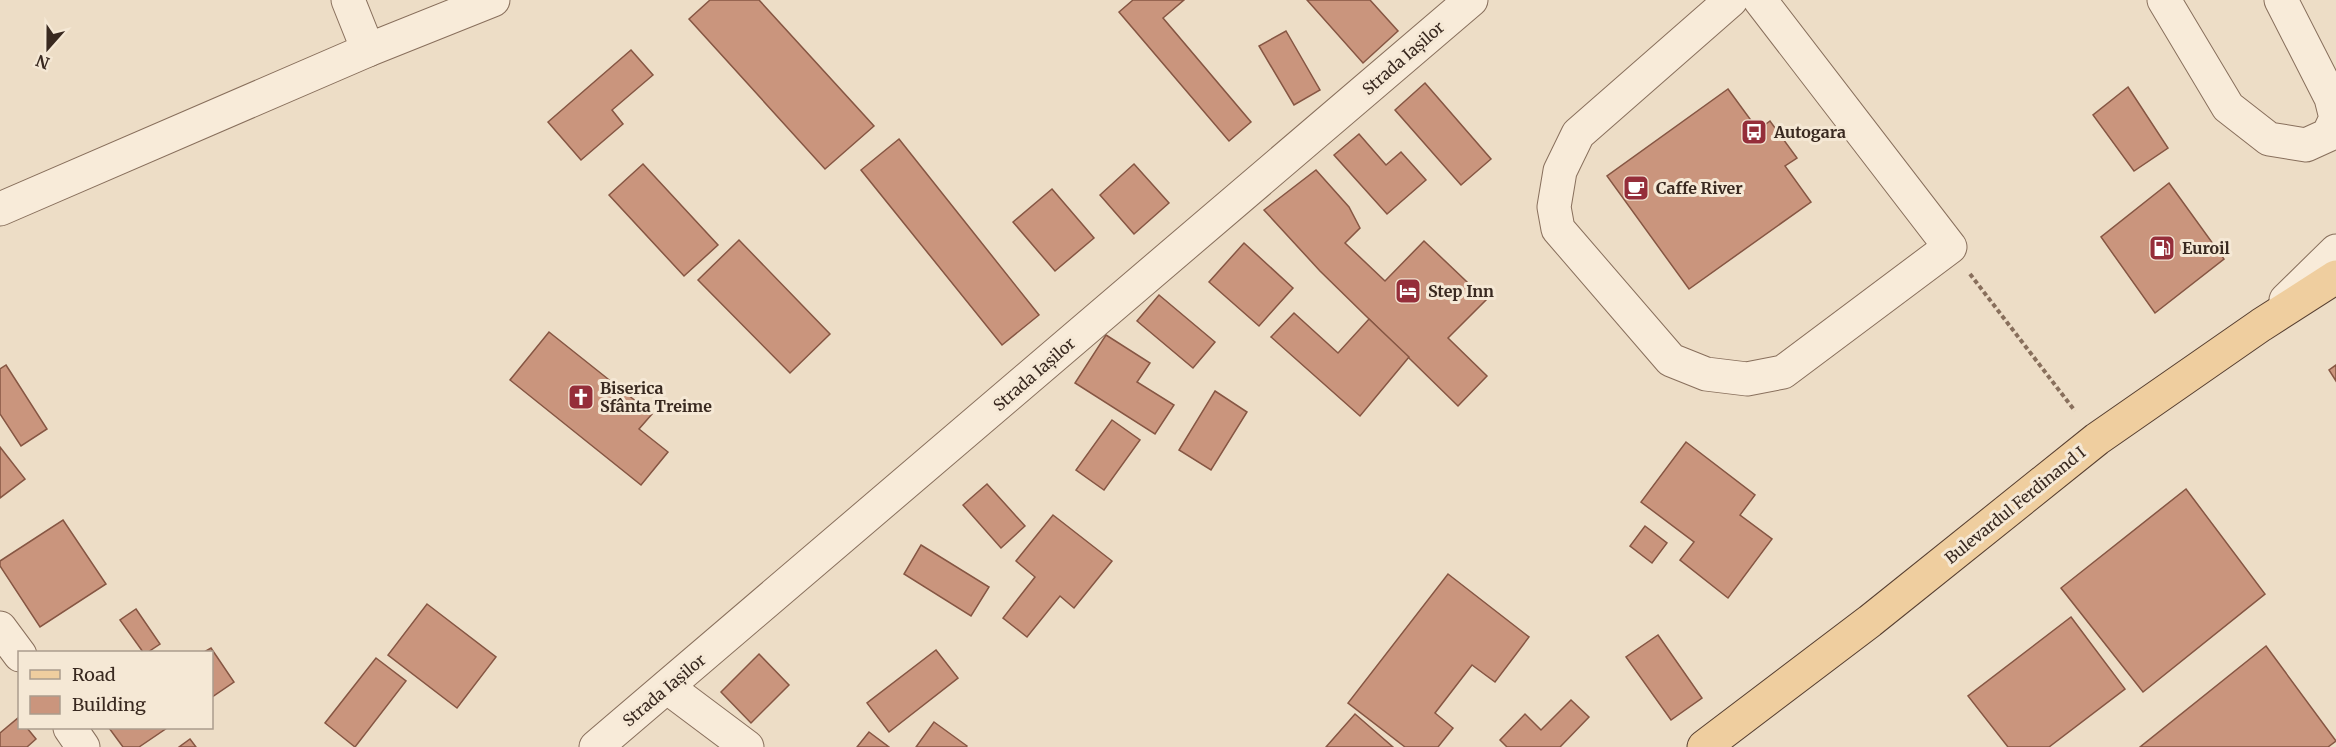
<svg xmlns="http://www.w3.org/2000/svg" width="2336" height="747" viewBox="0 0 2336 747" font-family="Merriweather,serif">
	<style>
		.building { fill: #ca957d; stroke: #865643; stroke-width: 1.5 }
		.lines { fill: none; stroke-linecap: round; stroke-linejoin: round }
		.minor-casing { stroke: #886f5c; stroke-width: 35 }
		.major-casing { stroke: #563e30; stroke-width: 35 }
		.path { stroke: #886f5c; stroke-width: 4; stroke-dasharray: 4.5 3; stroke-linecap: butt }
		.minor { stroke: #f8ebd9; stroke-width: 33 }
		.major { stroke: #efce9f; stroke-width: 33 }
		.labels { text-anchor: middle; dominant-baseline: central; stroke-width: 6; stroke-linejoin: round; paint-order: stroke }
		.street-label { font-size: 16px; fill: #392920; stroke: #f5e8d5 }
		.poi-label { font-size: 16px; font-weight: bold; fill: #392920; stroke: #f5e8d5; text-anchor: start }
	</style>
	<rect width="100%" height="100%" fill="#edddc6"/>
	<!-- building -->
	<g class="building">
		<polygon points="710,0 759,0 874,126 825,169 689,19"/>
		<polygon points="1133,0 1184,0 1163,18 1251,122 1229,141 1119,12"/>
		<polygon points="1307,0 1370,0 1398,31 1363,63"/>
		<polygon points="1286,31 1320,90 1294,105 1259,46"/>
		<polygon points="631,50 653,75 612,110 623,124 581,160 548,122"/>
		<polygon points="1425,83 1491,159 1461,185 1395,110"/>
		<polygon points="2128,87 2168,148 2134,171 2093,115"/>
		<polygon points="1728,89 1758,130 1770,121 1797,158 1785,166 1811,202 1689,289 1607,176"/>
		<polygon points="1359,134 1386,165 1401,152 1426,180 1387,214 1334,155"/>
		<polygon points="899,139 1039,315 1002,345 861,170"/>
		<polygon points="643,164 718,245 684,276 609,195"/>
		<polygon points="1134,164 1169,203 1134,234 1100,195"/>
		<polygon points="1316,170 1349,207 1360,228 1345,243 1385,281 1424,241 1486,300 1448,338 1487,376 1458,406 1320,271 1264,210"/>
		<polygon points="2169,183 2224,259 2155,313 2101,237"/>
		<polygon points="1052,189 1094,238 1055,271 1013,222"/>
		<polygon points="739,240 830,334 790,373 698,280"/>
		<polygon points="1244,243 1293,288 1259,326 1209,282"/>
		<polygon points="1159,295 1215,342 1193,368 1137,321"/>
		<polygon points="1294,313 1338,353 1369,319 1409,357 1360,416 1271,337"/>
		<polygon points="549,332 652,414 639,429 668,452 641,485 510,380"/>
		<polygon points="1106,335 1150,363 1137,382 1174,405 1155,434 1075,383"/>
		<polygon points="6,365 47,429 21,446 0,414 0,369"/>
		<polygon points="2336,365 2336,381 2329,370"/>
		<polygon points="1215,391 1247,412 1211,470 1179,450"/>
		<polygon points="1112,420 1140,440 1104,490 1076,470"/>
		<polygon points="1686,442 1755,495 1740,515 1772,539 1728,598 1680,560 1694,542 1641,502"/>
		<polygon points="0,447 25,479 0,498"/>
		<polygon points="987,484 1025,526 1001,548 963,505"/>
		<polygon points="2186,489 2265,594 2143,692 2061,588"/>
		<polygon points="1053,515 1112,561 1074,608 1060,596 1027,637 1003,618 1035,577 1016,561"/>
		<polygon points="63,520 106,584 40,627 0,566 0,561"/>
		<polygon points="1645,526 1667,543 1652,563 1630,546"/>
		<polygon points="921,545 989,587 971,616 904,574"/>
		<polygon points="1448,574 1529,637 1495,682 1472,665 1435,713 1453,728 1438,747 1405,747 1348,703"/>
		<polygon points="427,604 496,657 457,708 388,655"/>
		<polygon points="136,609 160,644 148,652 143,652 120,620"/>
		<polygon points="2071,617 2125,689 2049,747 2008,747 1968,696"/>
		<polygon points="1658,635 1702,698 1671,720 1626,657"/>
		<polygon points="2266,646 2336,741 2328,747 2140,747"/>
		<polygon points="211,648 234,682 212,697 212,652 204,652"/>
		<polygon points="936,650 958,678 889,732 867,703"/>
		<polygon points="759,654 789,685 751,723 721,692"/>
		<polygon points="376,658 406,681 355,747 325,723"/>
		<polygon points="1571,700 1589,717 1560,747 1507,747 1500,740 1525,714 1541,730"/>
		<polygon points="1355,714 1393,747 1326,747"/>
		<polygon points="18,718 20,728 27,728 36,739 27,747 0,747 0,733"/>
		<polygon points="934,722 967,746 966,747 916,747"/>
		<polygon points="109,728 167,728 139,747 123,747"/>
		<polygon points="869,732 889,747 857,747"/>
		<polygon points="190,739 196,747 179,747"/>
	</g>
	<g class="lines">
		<!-- minor casing -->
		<g class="minor-casing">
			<g id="minor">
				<polyline points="348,0 368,50"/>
				<polyline points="1731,0 1578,134 1560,171 1554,207 1558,229 1671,360 1706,374 1747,379 1783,372 1950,247 1760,0"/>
				<polyline points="2164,0 2228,107 2269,139 2306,145 2328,135 2336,118 2331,98 2281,0"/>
				<polyline points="0,209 368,50 493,0"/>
				<polyline points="2286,300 2336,251"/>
				<polyline points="0,628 20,655"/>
				<polyline points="667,687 747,747"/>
				<polyline points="70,728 83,747"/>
				<polyline points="596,747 1471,0"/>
			</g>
		</g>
		<!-- major casing -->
		<g class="major-casing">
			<polyline id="major" points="1704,747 1870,621 2097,439 2261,325 2336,277"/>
		</g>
		<!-- path -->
		<polyline class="path" points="1970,274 2075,411"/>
		<!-- minor -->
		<use href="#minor" class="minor"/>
		<!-- major -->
		<use href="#major" class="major"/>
	</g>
	<!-- icons -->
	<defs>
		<g id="bus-square" transform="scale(1.35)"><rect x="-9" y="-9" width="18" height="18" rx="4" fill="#952e3a" stroke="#f5e8d5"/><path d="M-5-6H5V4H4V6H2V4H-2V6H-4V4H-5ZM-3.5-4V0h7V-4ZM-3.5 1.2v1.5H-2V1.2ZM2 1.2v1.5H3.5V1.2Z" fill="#fff"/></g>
		<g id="cafe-square" transform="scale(1.35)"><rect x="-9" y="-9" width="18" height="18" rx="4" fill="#952e3a" stroke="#f5e8d5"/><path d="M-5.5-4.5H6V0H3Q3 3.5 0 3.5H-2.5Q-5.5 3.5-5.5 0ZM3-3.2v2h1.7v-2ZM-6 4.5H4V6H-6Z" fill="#fff"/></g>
		<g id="fuel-square" transform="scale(1.35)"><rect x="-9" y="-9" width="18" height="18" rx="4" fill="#952e3a" stroke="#f5e8d5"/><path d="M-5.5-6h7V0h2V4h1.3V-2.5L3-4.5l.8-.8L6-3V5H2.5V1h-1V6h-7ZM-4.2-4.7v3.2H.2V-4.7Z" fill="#fff"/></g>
		<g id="hotel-square" transform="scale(1.35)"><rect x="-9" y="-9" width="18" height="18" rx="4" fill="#952e3a" stroke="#f5e8d5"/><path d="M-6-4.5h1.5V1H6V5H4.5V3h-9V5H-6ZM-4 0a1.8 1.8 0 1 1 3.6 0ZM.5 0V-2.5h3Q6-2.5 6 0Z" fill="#fff"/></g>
		<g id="church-square" transform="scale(1.35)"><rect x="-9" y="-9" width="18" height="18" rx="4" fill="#952e3a" stroke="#f5e8d5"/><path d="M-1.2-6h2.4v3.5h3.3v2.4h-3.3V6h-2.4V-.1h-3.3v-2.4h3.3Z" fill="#fff"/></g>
	</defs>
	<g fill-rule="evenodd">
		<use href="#bus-square" x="1754" y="132"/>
		<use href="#cafe-square" x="1636" y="188"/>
		<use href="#fuel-square" x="2162" y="248"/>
		<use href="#hotel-square" x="1408" y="291"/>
		<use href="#church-square" x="581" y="397"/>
	</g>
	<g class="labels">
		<!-- street labels -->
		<g class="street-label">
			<text transform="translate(1403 58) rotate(-41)">Strada Iașilor</text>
			<text transform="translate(1034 374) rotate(-41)">Strada Iașilor</text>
			<text transform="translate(2015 505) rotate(-39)">Bulevardul Ferdinand I</text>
			<text transform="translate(664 690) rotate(-40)">Strada Iașilor</text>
		</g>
		<!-- poi labels -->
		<g class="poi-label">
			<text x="1774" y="132">Autogara</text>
			<text x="1656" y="188">Caffe River</text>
			<text x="2182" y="248">Euroil</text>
			<text x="1428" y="291">Step Inn</text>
			<text x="600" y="388">Biserica<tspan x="600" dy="18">Sfânta Treime</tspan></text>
		</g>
	</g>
	<!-- legend -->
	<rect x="18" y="651" width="195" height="78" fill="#f5e8d5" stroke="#aa9c8d" stroke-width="1.5"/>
	<rect x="30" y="670" width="30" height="9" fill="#efce9f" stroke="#aa9c8d" stroke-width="1.5"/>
	<text x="72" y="681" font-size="18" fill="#392920">Road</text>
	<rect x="30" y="696" width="30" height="18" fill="#ca957d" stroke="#aa9c8d" stroke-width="1.5"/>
	<text x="72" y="711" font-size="18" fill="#392920">Building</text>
	<!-- north arrow -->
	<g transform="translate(48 48) rotate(201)" stroke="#f5e8d5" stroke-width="4.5" paint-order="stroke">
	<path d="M0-4.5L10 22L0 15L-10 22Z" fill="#392920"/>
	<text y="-9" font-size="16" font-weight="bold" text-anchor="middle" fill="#392920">N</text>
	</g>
</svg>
